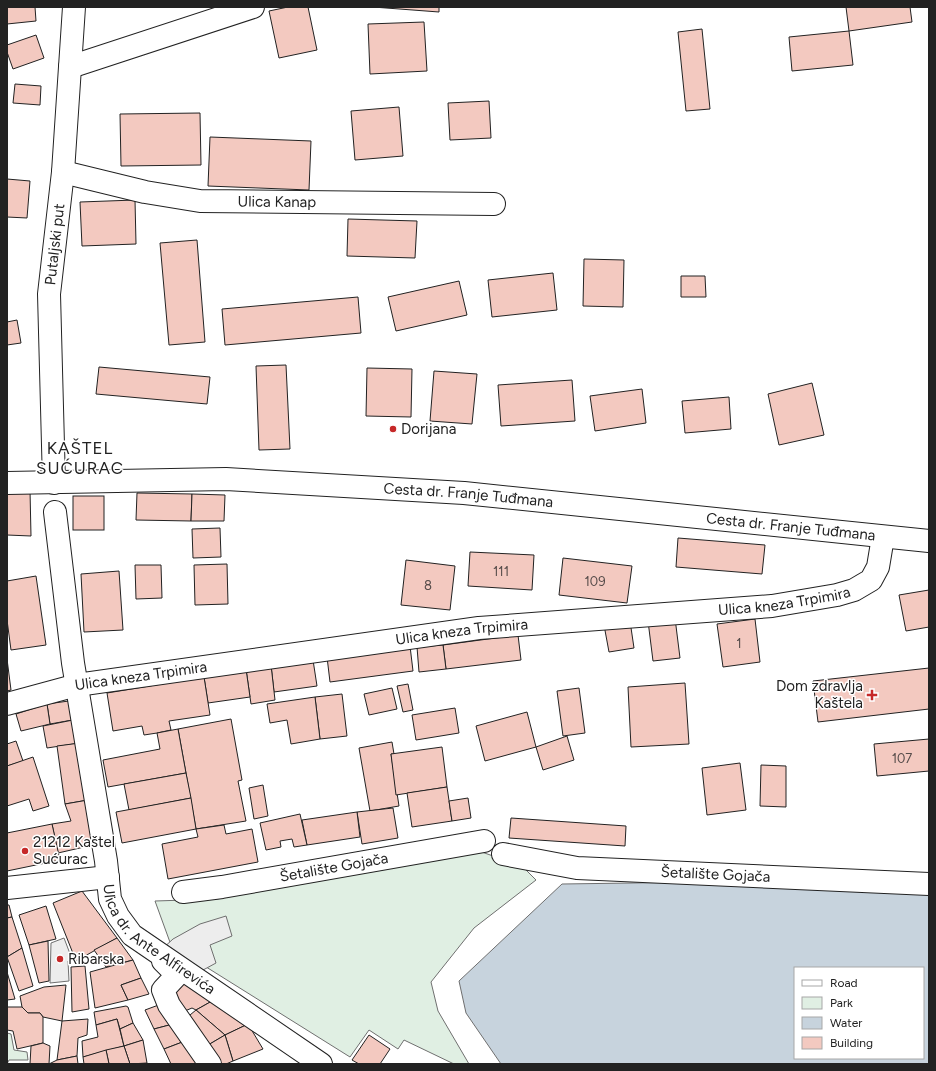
<svg xmlns="http://www.w3.org/2000/svg" width="936" height="1071" viewBox="0 0 936 1071" font-family="Figtree,sans-serif">
	<style>
		.green { fill: #e0efe3; stroke: #6f6f6f }
		.parking { fill: #ededed; stroke: #6f6f6f }
		.water { fill: #c7d3dd; stroke: #6f6f6f; fill-rule: evenodd }
		.building { fill: #f3c9c0; stroke: #222 }
		.lines { fill: none; stroke-linecap: round; stroke-linejoin: round }
		.minor-casing { stroke: #222; stroke-width: 24 }
		.major-casing { stroke: #222; stroke-width: 24 }
		.minor { stroke: #fff; stroke-width: 22 }
		.major { stroke: #fff; stroke-width: 22 }
		.poi-dot { fill: #c62828; stroke: #fff; stroke-width: 1.5 }
		.labels { text-anchor: middle; dominant-baseline: central; stroke-width: 3; stroke-linejoin: round; paint-order: stroke }
		.number-label { font-size: 13px; fill: #564c4a }
		.street-label { font-size: 15px; fill: #222; stroke: #fff }
		.poi-label { font-size: 15px; fill: #222; stroke: #fff; text-anchor: start }
		.quarter-label { font-size: 17px; letter-spacing: 1px; fill: #222; stroke: #fff }
	</style>
	<rect width="100%" height="100%" fill="#fff"/>
	<!-- green -->
	<g class="green">
		<polygon points="473,849 522,866 536,880 474,928 431,982 438,1011 469,1064 454,1064 404,1040 398,1049 369,1030 350,1057 171,945 155,901 217,899"/>
		<polygon points="7,1033 11,1034 14,1050 27,1052 28,1060 9,1060 7,1064"/>
	</g>
	<!-- parking -->
	<g class="parking">
		<polygon points="226,916 232,936 210,945 216,963 192,976 160,951 173,939 200,924"/>
		<polygon points="64,938 72,959 68,961 69,981 50,983 51,943"/>
	</g>
	<!-- water -->
	<path class="water" d="M701,882L929,894V1064H501L466,1013L459,981L562,884ZM795,968H923V1058H795Z"/>
	<!-- building -->
	<g class="building">
		<polygon points="7,7 35,7 36,21 7,24"/>
		<polygon points="288,7 308,7 317,50 279,58 269,11"/>
		<polygon points="373,7 439,7 439,12"/>
		<polygon points="846,7 910,7 912,22 849,31"/>
		<polygon points="424,22 427,71 370,74 368,24"/>
		<polygon points="702,29 710,109 686,111 678,32"/>
		<polygon points="849,31 853,65 792,71 789,37"/>
		<polygon points="36,35 44,58 13,69 7,52 7,45"/>
		<polygon points="15,84 41,86 40,105 13,103"/>
		<polygon points="489,101 491,138 450,140 448,103"/>
		<polygon points="399,107 403,156 355,160 351,111"/>
		<polygon points="200,113 201,165 121,166 120,114"/>
		<polygon points="210,137 311,141 309,190 208,186"/>
		<polygon points="7,179 30,181 27,218 7,217"/>
		<polygon points="135,200 136,244 82,246 80,202"/>
		<polygon points="348,219 417,221 415,258 347,256"/>
		<polygon points="197,240 205,342 169,345 160,243"/>
		<polygon points="584,259 624,260 623,307 583,306"/>
		<polygon points="553,273 557,310 492,317 488,280"/>
		<polygon points="681,276 705,276 706,297 681,297"/>
		<polygon points="459,281 467,315 396,331 388,297"/>
		<polygon points="358,297 361,333 225,345 222,309"/>
		<polygon points="17,320 21,343 7,345 7,322"/>
		<polygon points="286,365 290,449 259,450 256,366"/>
		<polygon points="99,367 210,377 207,404 96,394"/>
		<polygon points="367,368 412,369 411,417 366,416"/>
		<polygon points="434,371 477,374 472,424 430,421"/>
		<polygon points="572,380 575,421 501,426 498,385"/>
		<polygon points="812,383 824,435 779,445 768,394"/>
		<polygon points="642,389 646,423 595,431 590,396"/>
		<polygon points="729,397 731,429 685,433 682,401"/>
		<polygon points="30,490 31,536 7,535 7,491"/>
		<polygon points="137,493 192,494 191,521 136,520"/>
		<polygon points="192,494 225,495 224,521 191,521"/>
		<rect x="73" y="496" width="31" height="34"/>
		<polygon points="220,528 221,557 193,558 192,529"/>
		<polygon points="678,538 765,545 762,574 676,567"/>
		<polygon points="470,552 534,555 532,590 468,586"/>
		<polygon points="563,558 632,566 627,603 559,595"/>
		<polygon points="406,560 455,566 450,610 401,605"/>
		<polygon points="227,564 228,604 195,605 194,565"/>
		<polygon points="135,565 161,565 162,598 136,599"/>
		<polygon points="119,571 123,630 84,632 81,574"/>
		<polygon points="36,576 46,645 11,650 7,620 7,581"/>
		<polygon points="929,590 929,627 906,631 899,595"/>
		<polygon points="675,618 680,658 653,661 648,621"/>
		<polygon points="755,619 760,662 723,667 717,624"/>
		<polygon points="630,621 634,648 609,652 604,625"/>
		<polygon points="518,635 521,660 446,669 443,645"/>
		<polygon points="443,645 446,669 419,672 417,647"/>
		<polygon points="410,646 413,671 330,682 327,657"/>
		<polygon points="7,659 11,690 7,691"/>
		<polygon points="313,660 317,686 274,692 271,665"/>
		<polygon points="271,665 275,700 251,704 246,669"/>
		<polygon points="929,668 929,709 818,722 813,681"/>
		<polygon points="246,669 250,697 208,703 204,677"/>
		<polygon points="204,677 210,715 169,721 171,730 157,733 144,735 142,726 113,731 107,693"/>
		<polygon points="685,683 689,744 631,747 628,687"/>
		<polygon points="408,684 413,710 403,712 397,686"/>
		<polygon points="392,688 397,709 369,715 364,694"/>
		<polygon points="579,688 585,733 563,736 557,691"/>
		<polygon points="342,694 347,736 320,739 315,697"/>
		<polygon points="315,697 320,739 291,744 287,720 270,723 267,704"/>
		<polygon points="76,700 78,719 50,724 47,704"/>
		<polygon points="47,704 50,724 21,731 16,714"/>
		<polygon points="455,708 459,733 416,740 412,715"/>
		<polygon points="527,712 536,747 485,761 476,726"/>
		<polygon points="78,719 80,743 47,748 43,726"/>
		<polygon points="231,719 242,780 238,781 246,821 196,829 178,729"/>
		<polygon points="178,729 186,773 108,787 103,760 160,749 157,733"/>
		<polygon points="567,736 574,760 543,770 536,747"/>
		<polygon points="929,739 929,771 877,776 874,744"/>
		<polygon points="16,741 23,761 7,766 7,744"/>
		<polygon points="392,742 394,754 391,754 399,806 370,811 359,748"/>
		<polygon points="80,743 88,800 65,804 57,746"/>
		<polygon points="442,747 447,787 396,795 391,754"/>
		<polygon points="33,757 49,806 33,811 29,799 7,806 7,766"/>
		<polygon points="740,763 746,810 707,815 702,768"/>
		<polygon points="761,765 786,766 786,807 760,806"/>
		<polygon points="186,773 191,798 129,810 124,784"/>
		<polygon points="263,785 268,816 254,819 249,788"/>
		<polygon points="447,787 452,821 412,827 407,793"/>
		<polygon points="191,798 196,829 122,843 116,812"/>
		<polygon points="468,798 471,818 452,821 449,801"/>
		<polygon points="88,800 93,845 58,853 52,824 71,821 65,804"/>
		<polygon points="393,808 398,838 362,844 357,812"/>
		<polygon points="357,812 360,837 307,845 302,820"/>
		<polygon points="300,814 307,845 294,847 292,839 280,841 281,847 266,850 260,823"/>
		<polygon points="511,818 626,826 625,846 509,838"/>
		<polygon points="52,824 60,860 7,871 7,833"/>
		<polygon points="224,825 226,834 252,829 258,862 168,879 162,844 198,837 196,829"/>
		<polygon points="82,891 117,938 76,961 53,903"/>
		<polygon points="7,905 9,905 12,917 7,918"/>
		<polygon points="46,906 56,939 29,945 19,915"/>
		<polygon points="12,917 22,948 7,957 7,918"/>
		<polygon points="117,938 133,960 106,967 94,950"/>
		<polygon points="48,941 49,981 39,983 29,945"/>
		<polygon points="22,948 33,986 19,991 7,957"/>
		<polygon points="133,960 141,978 121,985 128,1000 95,1008 90,972"/>
		<polygon points="85,966 89,1009 72,1012 71,967"/>
		<polygon points="7,972 15,999 7,1000"/>
		<polygon points="141,978 149,994 128,1000 121,985"/>
		<polygon points="181,980 212,1001 196,1010 192,1008 180,1013 167,991"/>
		<polygon points="66,985 62,1021 43,1017 40,1013 28,1013 22,1007 20,996 44,987"/>
		<polygon points="212,1001 248,1024 225,1035 196,1010"/>
		<polygon points="164,1003 173,1024 154,1029 145,1010"/>
		<polygon points="126,1006 128,1007 133,1023 120,1029 117,1019 96,1025 94,1012"/>
		<polygon points="7,1007 22,1007 28,1013 40,1013 43,1017 43,1043 17,1049 13,1031 7,1030"/>
		<polygon points="196,1010 225,1035 203,1048 184,1020"/>
		<polygon points="88,1019 87,1035 78,1038 77,1056 57,1060 62,1021"/>
		<polygon points="117,1019 124,1046 83,1057 82,1041 98,1037 96,1025"/>
		<polygon points="133,1023 143,1040 124,1046 120,1029"/>
		<polygon points="173,1024 185,1041 164,1049 154,1029"/>
		<polygon points="248,1024 263,1049 233,1061 225,1035"/>
		<polygon points="225,1035 233,1061 226,1064 214,1064 203,1048"/>
		<polygon points="369,1035 390,1049 380,1064 359,1064 352,1060"/>
		<polygon points="143,1040 147,1063 130,1064 124,1046"/>
		<polygon points="185,1041 201,1064 171,1064 164,1049"/>
		<polygon points="43,1043 50,1046 49,1064 30,1064 31,1046"/>
		<polygon points="124,1046 130,1064 109,1064 106,1050"/>
		<polygon points="106,1050 109,1064 84,1064 83,1057"/>
		<polygon points="77,1056 78,1064 49,1064 57,1060"/>
	</g>
	<g class="lines">
		<!-- minor casing -->
		<g class="minor-casing">
			<g id="minor">
				<polyline points="70,67 253,7"/>
				<path id="s1" d="M63,172L145,192L200,201L494,204"/>
				<path id="s2" d="M54,483L49,294L63,172L74,7"/>
				<path id="s3" d="M55,512L73,663L106,861L110,899L118,916L132,935L321,1064"/>
				<path id="s4" d="M7,704L77,685L479,628L772,606L837,595L854,590L871,580L878,567L883,537"/>
				<path id="s5" d="M503,854L577,868L929,884"/>
				<polyline points="7,888 108,877"/>
				<path id="s6" d="M183,892L222,887L484,841"/>
				<polyline points="163,961 177,975 163,990 169,1005 210,1064"/>
			</g>
		</g>
		<!-- major casing -->
		<g class="major-casing">
			<g id="major">
				<path id="s7" d="M7,483L226,479L464,493L929,541"/>
			</g>
		</g>
		<!-- minor -->
		<use href="#minor" class="minor"/>
		<!-- major -->
		<use href="#major" class="major"/>
	</g>
	<!-- markers -->
	<g class="poi-dot">
		<circle cx="393" cy="429" r="4"/>
		<path d="M870 689h4v4h4v4h-4v4h-4v-4h-4v-4h4z"/>
		<circle cx="25" cy="851" r="4"/>
		<circle cx="60" cy="959" r="4"/>
	</g>
	<g class="labels">
		<!-- number labels -->
		<g class="number-label">
			<text x="501" y="571">111</text>
			<text x="595" y="581">109</text>
			<text x="428" y="585">8</text>
			<text x="739" y="643">1</text>
			<text x="902" y="758">107</text>
		</g>
		<!-- street labels -->
		<g class="street-label">
			<text stroke="none"><textPath href="#s1" startOffset="217">Ulica Kanap</textPath></text>
			<text stroke="none"><textPath href="#s2" startOffset="239">Putaljski put</textPath></text>
			<text stroke="none"><textPath href="#s7" startOffset="462">Cesta dr. Franje Tuđmana</textPath></text>
			<text stroke="none"><textPath href="#s7" startOffset="786">Cesta dr. Franje Tuđmana</textPath></text>
			<text stroke="none"><textPath href="#s4" startOffset="785">Ulica kneza Trpimira</textPath></text>
			<text stroke="none"><textPath href="#s4" startOffset="461">Ulica kneza Trpimira</textPath></text>
			<text stroke="none"><textPath href="#s4" startOffset="137">Ulica kneza Trpimira</textPath></text>
			<text stroke="none"><textPath href="#s6" startOffset="153">Šetalište Gojača</textPath></text>
			<text stroke="none"><textPath href="#s5" startOffset="214">Šetalište Gojača</textPath></text>
			<text stroke="none"><textPath href="#s3" startOffset="454">Ulica dr. Ante Alfirevića</textPath></text>
		</g>
		<!-- poi labels -->
		<g class="poi-label">
			<text x="401" y="429">Dorijana</text>
			<text x="863" y="686" text-anchor="end">Dom zdravlja<tspan x="863" dy="17">Kaštela</tspan></text>
			<text x="33" y="842">21212 Kaštel<tspan x="33" dy="17">Sućurac</tspan></text>
			<text x="68" y="959">Ribarska</text>
		</g>
		<!-- quarter labels -->
		<g class="quarter-label">
			<text x="80" y="448">KAŠTEL<tspan x="80" dy="20">SUĆURAC</tspan></text>
		</g>
	</g>
	<!-- border -->
	<rect width="936" height="1071" fill="none" stroke="#222222" stroke-width="16"/>
	<!-- legend -->
	<rect x="794" y="967" width="130" height="92" fill="#ffffff" stroke="#a7a7a7"/>
	<rect x="802" y="980" width="20" height="6" fill="#ffffff" stroke="#a7a7a7"/>
	<text x="830" y="987" font-size="12" fill="#222222">Road</text>
	<rect x="802" y="997" width="20" height="12" fill="#e0efe3" stroke="#a7a7a7"/>
	<text x="830" y="1007" font-size="12" fill="#222222">Park</text>
	<rect x="802" y="1017" width="20" height="12" fill="#c7d3dd" stroke="#a7a7a7"/>
	<text x="830" y="1027" font-size="12" fill="#222222">Water</text>
	<rect x="802" y="1037" width="20" height="12" fill="#f3c9c0" stroke="#a7a7a7"/>
	<text x="830" y="1047" font-size="12" fill="#222222">Building</text>
</svg>
